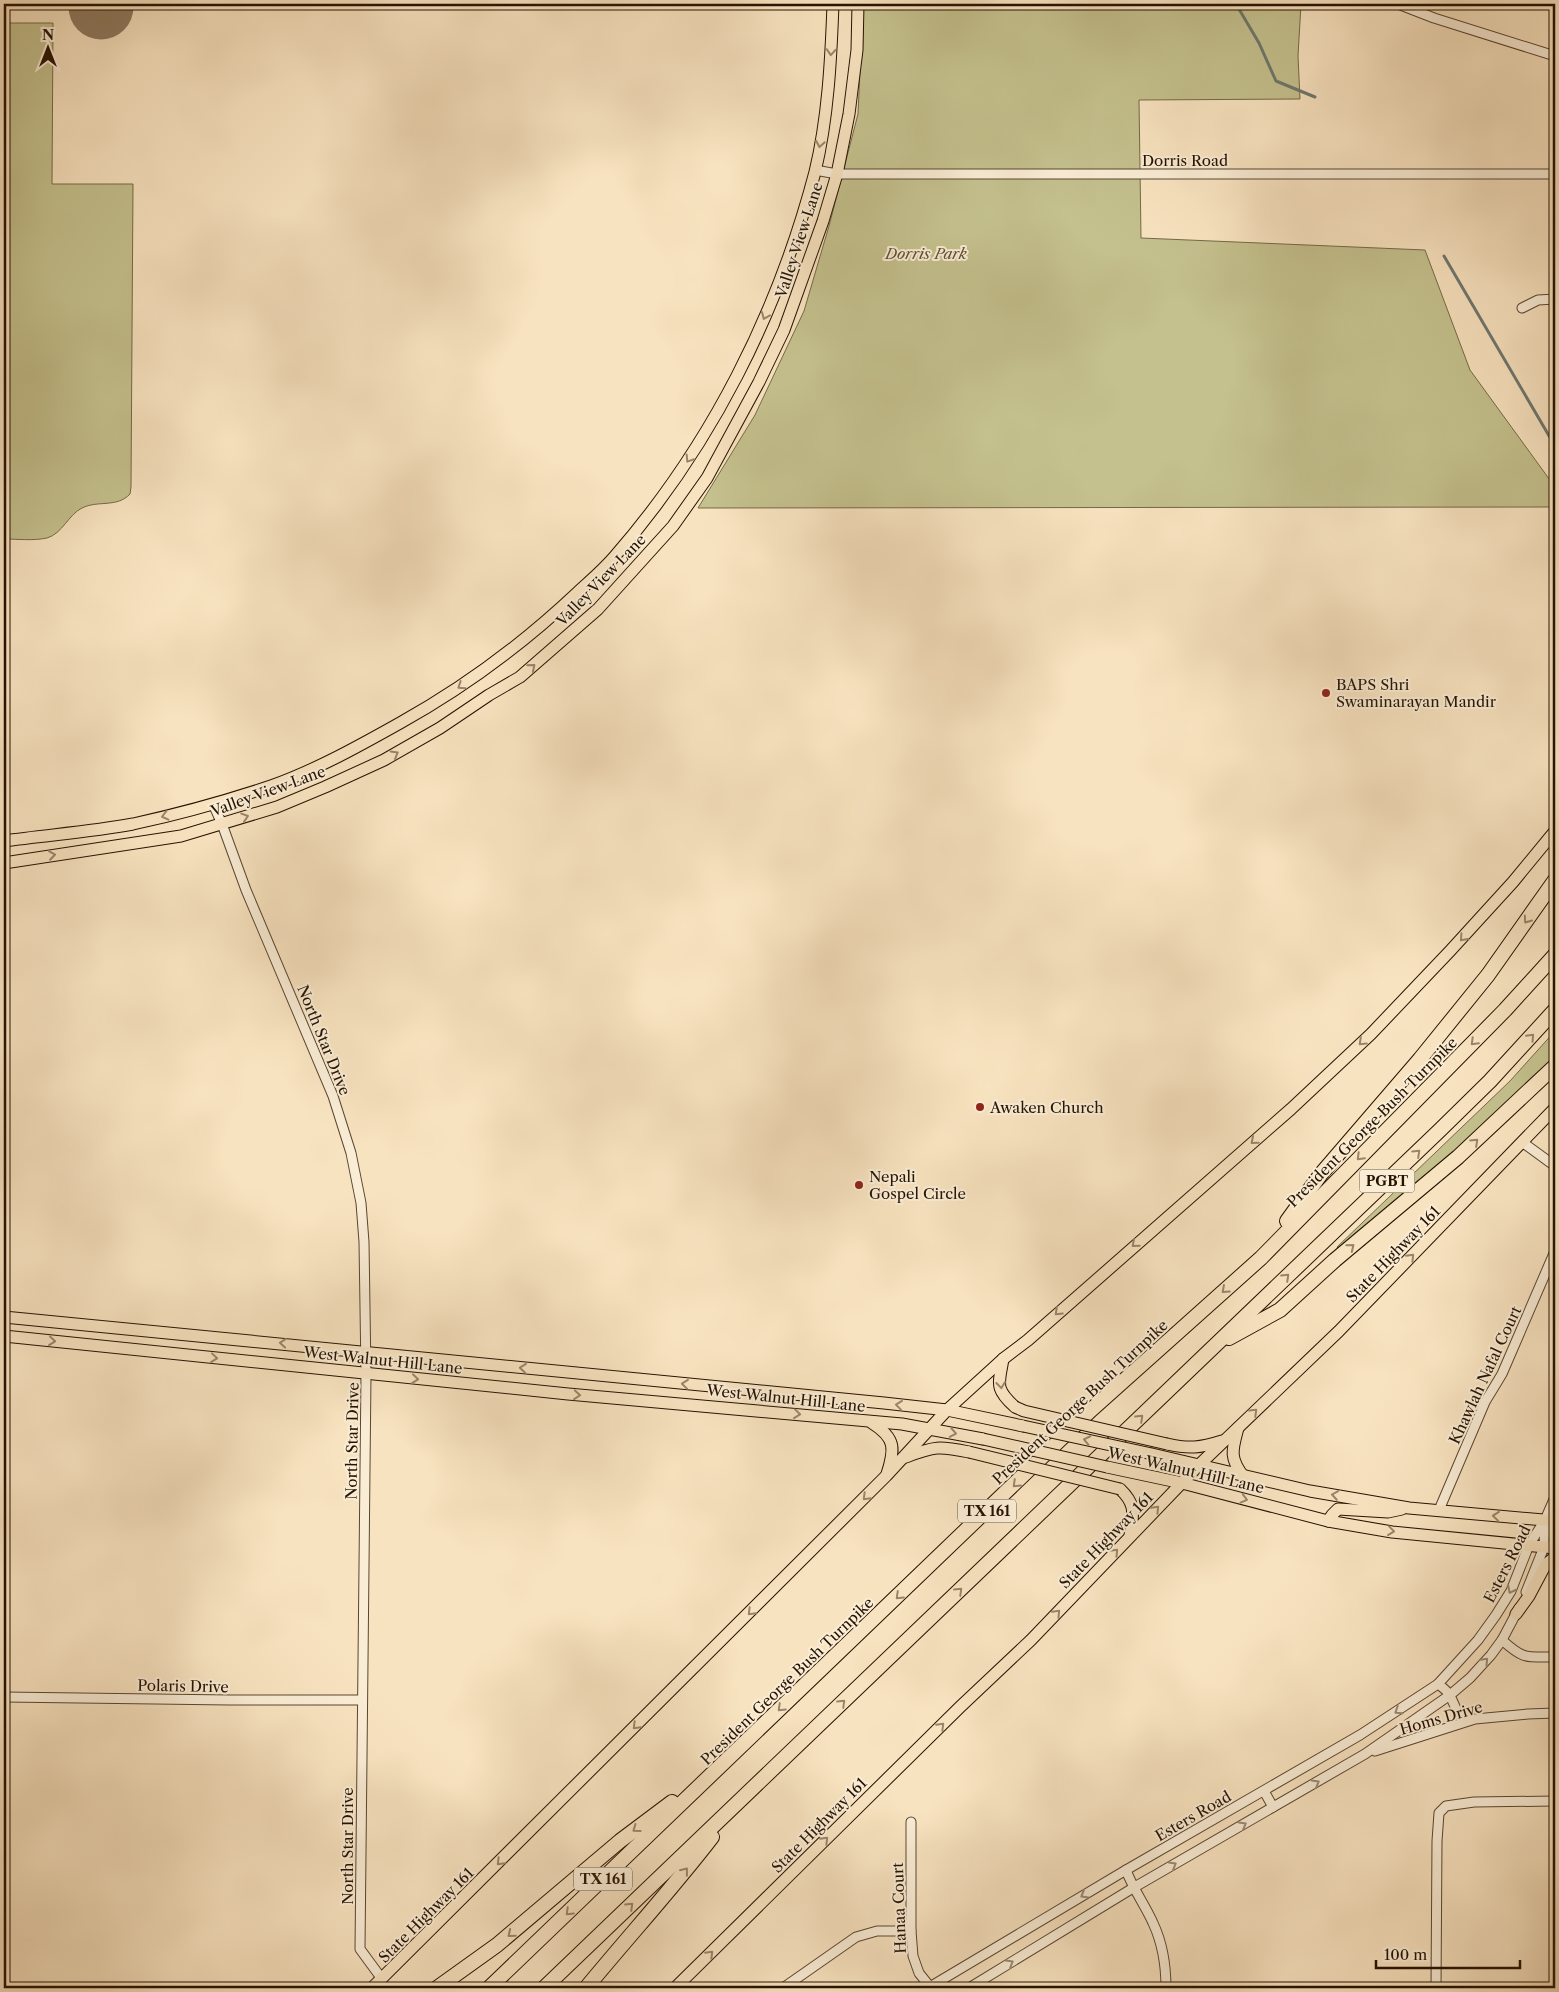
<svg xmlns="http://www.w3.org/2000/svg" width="1559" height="1992" viewBox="0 0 1559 1992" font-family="'Libre Caslon Text',serif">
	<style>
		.green { fill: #c4c18e; stroke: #756a47 }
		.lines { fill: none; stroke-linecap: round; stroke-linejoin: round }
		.stream { stroke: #6f7870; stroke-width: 3 }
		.runway { stroke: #8f7a60; stroke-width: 65 }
		.minor-casing { stroke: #5a4630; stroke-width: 11 }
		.major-casing { stroke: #261200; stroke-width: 13 }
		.highway-casing { stroke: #261200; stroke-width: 16 }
		.minor { stroke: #faedd6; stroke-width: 9 }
		.major { stroke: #f8e3c0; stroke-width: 11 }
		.highway { stroke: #f8e3c0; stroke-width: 14 }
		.major-bridge-casing { stroke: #261200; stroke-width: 13; stroke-linecap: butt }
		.major-bridge { stroke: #f8e3c0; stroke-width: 11 }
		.oneway { stroke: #9a856a }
		.oneway2 { stroke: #9b8a76 }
		.poi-dot { fill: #8f2418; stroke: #faedd6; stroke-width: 2 }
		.labels { text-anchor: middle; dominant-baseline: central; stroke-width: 4; stroke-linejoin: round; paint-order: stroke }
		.shield { fill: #faedd6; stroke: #665440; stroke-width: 1 }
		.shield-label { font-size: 14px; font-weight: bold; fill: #261200 }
		.street-label { font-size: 15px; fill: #261200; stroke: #faedd6 }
		.park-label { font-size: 15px; font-style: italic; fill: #5d4f32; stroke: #faedd6 }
		.poi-label { font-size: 15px; fill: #261200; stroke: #faedd6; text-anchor: start }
	</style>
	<rect width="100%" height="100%" fill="#f8e3c0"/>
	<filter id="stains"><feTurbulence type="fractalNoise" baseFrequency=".004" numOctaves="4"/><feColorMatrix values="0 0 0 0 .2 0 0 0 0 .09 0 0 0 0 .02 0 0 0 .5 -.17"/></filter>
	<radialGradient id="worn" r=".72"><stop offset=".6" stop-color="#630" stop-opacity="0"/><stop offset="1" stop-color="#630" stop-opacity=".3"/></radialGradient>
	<!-- green -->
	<g class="green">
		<polygon points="863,4 1301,4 1298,56 1300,99 1139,100 1141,238 1425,250 1470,370 1555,487 1555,507 698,508 755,415 804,311 829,226 858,114"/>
		<path d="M4,23H53L52,184H133L131,487L130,494C117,508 98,500 82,508C69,514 62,534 47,538C33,541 18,539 4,539Z"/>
		<polygon points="1555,1031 1555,1057 1457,1150 1339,1250 1337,1247 1510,1081"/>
	</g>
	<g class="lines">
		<!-- stream -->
		<g class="stream">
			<polyline points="1236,4 1259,43 1276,81 1315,97"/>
			<polyline points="1444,256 1555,446"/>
		</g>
		<!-- runway -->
		<polyline class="runway" points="101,4 101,7"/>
		<!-- minor casing -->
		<g class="minor-casing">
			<g id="minor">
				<polyline points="1398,4 1434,18 1555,56"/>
				<polyline points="815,170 837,174 1555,174"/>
				<polyline points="1522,308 1538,300 1555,299"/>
				<polyline points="213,804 222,824 246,890 333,1096 351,1153 361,1203 364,1242 366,1374 360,1949 382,1979"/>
				<polyline points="1522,1142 1555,1166"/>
				<polyline points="1439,1510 1485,1402 1502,1374 1555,1251"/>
				<polyline points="1526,1592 1544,1547 1545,1520"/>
				<path d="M1502,1640C1524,1660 1526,1657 1555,1657"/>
				<path d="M1438,1684C1442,1687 1448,1691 1450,1696C1458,1710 1454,1715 1473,1719"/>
				<polyline points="4,1697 230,1700 361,1700"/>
				<polyline points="1375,1751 1475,1719 1528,1714 1555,1713"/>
				<polyline points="1264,1791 1273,1807"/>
				<polyline points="911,1822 911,1931 913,1956 919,1973 931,1988"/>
				<path d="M1126,1870C1133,1889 1145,1905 1153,1923C1162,1942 1166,1967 1166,1988"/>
				<polyline points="783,1988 856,1937 877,1931 911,1931"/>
				<polyline points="928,1988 1126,1870 1360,1735 1438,1684 1478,1640 1496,1615 1511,1591 1529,1545 1545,1520 1555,1497"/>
				<polyline points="969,1988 1133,1888 1365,1754 1450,1695 1470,1678 1491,1655 1502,1640 1519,1608"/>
				<polyline points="1436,1988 1437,1841 1439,1813 1446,1806 1474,1802 1555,1801"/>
			</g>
		</g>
		<!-- major casing -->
		<g class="major-casing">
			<g id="major">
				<path d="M4,841C46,835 90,832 133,824C179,814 226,801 271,786C316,770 359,746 400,723C465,687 524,643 578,592C591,580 604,569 615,556C711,446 778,313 815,172C828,118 831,60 833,4"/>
				<polyline points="4,863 181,836 277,807 325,787 384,760 440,728 489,695 520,677 598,609 673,526 707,478 759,382 784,330 823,221 837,174 849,114 857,50 858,4"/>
				<polyline points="4,1317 884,1403 947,1410 1023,1426"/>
				<polyline points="4,1336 568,1394 902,1424 983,1439"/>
				<path d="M1003,1359C999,1384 994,1388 1015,1407"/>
				<path d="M872,1423C896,1438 895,1449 887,1474"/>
				<path d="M1238,1428C1232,1450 1229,1458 1244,1477"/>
				<path d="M1167,1444C1189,1449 1200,1448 1222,1441"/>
				<polyline points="1152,1454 1310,1491 1409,1508 1555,1521"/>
				<path d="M906,1457C935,1446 939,1446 969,1452"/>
				<polyline points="1107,1467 1182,1483 1328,1521 1392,1532 1555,1548"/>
				<path d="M1120,1489C1137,1505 1133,1514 1130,1536"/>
				<polyline points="1328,1521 1332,1515 1338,1509 1388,1512 1402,1509"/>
				<polyline points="1516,1614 1529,1596 1546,1564 1555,1557"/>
				<polyline points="372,1988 886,1476 947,1410 1003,1359 1028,1340 1291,1109 1371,1034 1450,951 1513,882 1555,831"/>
				<polyline points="675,1988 960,1707 1031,1640 1199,1465 1339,1331 1555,1108"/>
			</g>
		</g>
		<!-- highway casing -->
		<g class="highway-casing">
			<g id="highway">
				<polyline points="1287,1221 1321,1174 1420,1059 1488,975 1555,880"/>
				<polyline points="1229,1338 1280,1310 1335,1260 1458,1157 1555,1066"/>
				<polyline points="437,1988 497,1945 620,1841 672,1802"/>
				<polyline points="489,1988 1091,1410 1261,1258 1505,1010 1555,955"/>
				<polyline points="544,1988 1440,1130 1490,1081 1555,1010"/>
				<path d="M586,1988C628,1937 672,1889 712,1837"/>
			</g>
		</g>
		<!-- minor -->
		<use href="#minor" class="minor"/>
		<!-- major -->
		<use href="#major" class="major"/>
		<!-- highway -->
		<use href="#highway" class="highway"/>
		<!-- major-bridge casing -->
		<g class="major-bridge-casing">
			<g id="major-bridge">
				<polyline points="1015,1407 1024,1411 1167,1444"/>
				<polyline points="1023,1426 1152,1454"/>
				<polyline points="983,1439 1107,1467"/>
				<polyline points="969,1452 1120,1489"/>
			</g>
		</g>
		<!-- major-bridge -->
		<use href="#major-bridge" class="major-bridge"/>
	</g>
	<!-- one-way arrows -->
	<defs><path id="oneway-chevron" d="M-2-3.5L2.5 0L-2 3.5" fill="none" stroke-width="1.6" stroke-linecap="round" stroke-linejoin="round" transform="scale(1.25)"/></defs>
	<g class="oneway">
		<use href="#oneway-chevron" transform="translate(831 52) rotate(94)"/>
		<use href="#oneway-chevron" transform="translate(820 144) rotate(100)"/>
		<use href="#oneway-chevron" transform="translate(765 316) rotate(113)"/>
		<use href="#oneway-chevron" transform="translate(689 459) rotate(123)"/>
		<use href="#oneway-chevron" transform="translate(532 667) rotate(-40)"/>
		<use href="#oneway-chevron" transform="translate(461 686) rotate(146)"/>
		<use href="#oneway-chevron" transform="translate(395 754) rotate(-30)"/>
		<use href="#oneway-chevron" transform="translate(165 816) rotate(166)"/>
		<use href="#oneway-chevron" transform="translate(245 817) rotate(-18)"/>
		<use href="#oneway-chevron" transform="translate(52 855) rotate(-8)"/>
		<use href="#oneway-chevron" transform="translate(1527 920) rotate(125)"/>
		<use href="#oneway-chevron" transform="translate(1463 938) rotate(132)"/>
		<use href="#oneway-chevron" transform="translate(1531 1037) rotate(-47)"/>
		<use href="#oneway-chevron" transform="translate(1362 1042) rotate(137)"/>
		<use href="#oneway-chevron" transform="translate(1474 1042) rotate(135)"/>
		<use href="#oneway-chevron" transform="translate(1254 1141) rotate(139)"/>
		<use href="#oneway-chevron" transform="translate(1475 1142) rotate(-43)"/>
		<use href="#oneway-chevron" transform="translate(1417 1153) rotate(-43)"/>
		<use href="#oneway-chevron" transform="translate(1360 1157) rotate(135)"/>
		<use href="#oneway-chevron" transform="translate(1135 1244) rotate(139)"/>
		<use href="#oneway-chevron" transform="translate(1351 1247) rotate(-39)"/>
		<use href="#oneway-chevron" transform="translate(1411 1257) rotate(-46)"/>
		<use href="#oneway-chevron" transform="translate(1286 1277) rotate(-44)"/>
		<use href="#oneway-chevron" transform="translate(1225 1290) rotate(138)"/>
		<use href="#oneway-chevron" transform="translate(1058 1312) rotate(137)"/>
		<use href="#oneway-chevron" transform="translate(52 1341) rotate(6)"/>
		<use href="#oneway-chevron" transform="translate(283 1343) rotate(-175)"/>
		<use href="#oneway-chevron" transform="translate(214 1358) rotate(6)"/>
		<use href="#oneway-chevron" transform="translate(523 1368) rotate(-174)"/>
		<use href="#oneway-chevron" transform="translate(415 1379) rotate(6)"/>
		<use href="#oneway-chevron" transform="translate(685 1384) rotate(-174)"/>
		<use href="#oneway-chevron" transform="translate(1001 1385) rotate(83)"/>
		<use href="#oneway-chevron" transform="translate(577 1395) rotate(5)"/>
		<use href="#oneway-chevron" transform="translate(899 1405) rotate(-173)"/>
		<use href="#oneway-chevron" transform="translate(1254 1412) rotate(-44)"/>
		<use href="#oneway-chevron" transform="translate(797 1414) rotate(6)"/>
		<use href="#oneway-chevron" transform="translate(1140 1418) rotate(-44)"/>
		<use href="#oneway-chevron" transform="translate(953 1433) rotate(11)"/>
		<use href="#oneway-chevron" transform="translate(1087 1440) rotate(-168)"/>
		<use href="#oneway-chevron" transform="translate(1016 1484) rotate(136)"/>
		<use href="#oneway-chevron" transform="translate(1335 1495) rotate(-171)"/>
		<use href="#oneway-chevron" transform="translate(866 1497) rotate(135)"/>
		<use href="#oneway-chevron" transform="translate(1244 1499) rotate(15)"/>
		<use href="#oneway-chevron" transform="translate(1156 1509) rotate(-46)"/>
		<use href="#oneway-chevron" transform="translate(1496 1516) rotate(-174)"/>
		<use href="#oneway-chevron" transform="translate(1391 1531) rotate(7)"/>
		<use href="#oneway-chevron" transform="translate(1115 1552) rotate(-47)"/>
		<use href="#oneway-chevron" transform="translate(959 1591) rotate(-44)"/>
		<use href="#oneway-chevron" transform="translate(899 1596) rotate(136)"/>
		<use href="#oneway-chevron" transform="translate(751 1612) rotate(135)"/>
		<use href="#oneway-chevron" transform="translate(1057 1613) rotate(-46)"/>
		<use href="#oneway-chevron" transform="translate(842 1703) rotate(-44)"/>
		<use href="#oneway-chevron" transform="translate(781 1708) rotate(136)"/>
		<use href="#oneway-chevron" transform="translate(636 1726) rotate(135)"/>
		<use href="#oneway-chevron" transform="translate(941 1726) rotate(-45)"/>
		<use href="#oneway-chevron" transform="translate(636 1829) rotate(144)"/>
		<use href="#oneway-chevron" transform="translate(825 1840) rotate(-45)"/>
		<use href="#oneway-chevron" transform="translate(500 1862) rotate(135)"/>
		<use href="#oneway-chevron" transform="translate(685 1871) rotate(-52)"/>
		<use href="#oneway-chevron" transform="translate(630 1906) rotate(-44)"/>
		<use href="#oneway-chevron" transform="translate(569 1912) rotate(136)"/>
		<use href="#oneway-chevron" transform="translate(511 1934) rotate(140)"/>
		<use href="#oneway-chevron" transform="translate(710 1954) rotate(-45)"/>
	</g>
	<g class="oneway2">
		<use href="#oneway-chevron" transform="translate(1511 1590) rotate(117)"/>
		<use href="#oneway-chevron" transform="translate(1485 1661) rotate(-47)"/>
		<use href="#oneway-chevron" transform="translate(1398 1711) rotate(147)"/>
		<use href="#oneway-chevron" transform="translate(1316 1783) rotate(-30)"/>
		<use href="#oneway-chevron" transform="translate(1243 1825) rotate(-30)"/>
		<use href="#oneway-chevron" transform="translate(1173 1865) rotate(-30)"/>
		<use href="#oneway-chevron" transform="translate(1084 1895) rotate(149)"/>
		<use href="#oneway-chevron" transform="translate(1010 1963) rotate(-31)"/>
	</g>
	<!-- markers -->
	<g class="poi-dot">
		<circle cx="1326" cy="693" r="5"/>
		<circle cx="980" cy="1107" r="5"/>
		<circle cx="859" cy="1185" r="5"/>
	</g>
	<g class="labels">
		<!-- shield labels -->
		<g class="shield">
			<rect x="1359.5" y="1169.5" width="55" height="23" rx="4"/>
			<rect x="958" y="1499.5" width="58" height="23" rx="4"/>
			<rect x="574" y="1867.5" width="58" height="23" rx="4"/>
		</g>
		<g class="shield-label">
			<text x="1387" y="1181">PGBT</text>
			<text x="987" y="1511">TX 161</text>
			<text x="603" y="1879">TX 161</text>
		</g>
		<!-- street labels -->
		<g class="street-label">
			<text x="1185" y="160">Dorris Road</text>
			<text transform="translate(799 240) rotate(-72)">Valley View Lane</text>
			<text transform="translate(601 580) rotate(-46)">Valley View Lane</text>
			<text transform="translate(268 791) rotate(-20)">Valley View Lane</text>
			<text transform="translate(324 1040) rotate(68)">North Star Drive</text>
			<text transform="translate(1372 1122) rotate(-45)">President George Bush Turnpike</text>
			<text transform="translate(1393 1254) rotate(-46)">State Highway 161</text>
			<text transform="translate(383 1360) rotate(6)">West Walnut Hill Lane</text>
			<text transform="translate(1485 1375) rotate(-65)">Khawlah Nafal Court</text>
			<text transform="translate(786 1398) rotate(6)">West Walnut Hill Lane</text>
			<text transform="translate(1080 1402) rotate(-43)">President George Bush Turnpike</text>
			<text transform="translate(352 1441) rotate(-89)">North Star Drive</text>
			<text transform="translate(1186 1470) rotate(13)">West Walnut Hill Lane</text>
			<text transform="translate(1106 1540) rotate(-46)">State Highway 161</text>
			<text transform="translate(1507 1564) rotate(-63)">Esters Road</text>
			<text transform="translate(787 1681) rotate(-44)">President George Bush Turnpike</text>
			<text transform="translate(183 1686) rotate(1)">Polaris Drive</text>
			<text transform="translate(1441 1718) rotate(-16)">Homs Drive</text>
			<text transform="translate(1193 1816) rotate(-30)">Esters Road</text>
			<text transform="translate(819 1825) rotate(-45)">State Highway 161</text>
			<text transform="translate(347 1846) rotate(-90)">North Star Drive</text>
			<text transform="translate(899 1908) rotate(-92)">Hanaa Court</text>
			<text transform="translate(426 1915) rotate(-45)">State Highway 161</text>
		</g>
		<!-- park labels -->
		<g class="park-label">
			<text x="926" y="253">Dorris Park</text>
		</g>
		<!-- poi labels -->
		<g class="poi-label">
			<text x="1336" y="684">BAPS Shri<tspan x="1336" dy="17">Swaminarayan Mandir</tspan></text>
			<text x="990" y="1107">Awaken Church</text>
			<text x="869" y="1176">Nepali<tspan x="869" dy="17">Gospel Circle</tspan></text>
		</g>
	</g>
	<!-- margin -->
	<rect width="1559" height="1992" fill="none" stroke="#f8e3c0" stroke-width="20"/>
	<rect x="5" y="5" width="1549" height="1982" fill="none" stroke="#261200" stroke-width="2.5"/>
	<rect x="10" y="10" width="1539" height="1972" fill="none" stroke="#261200"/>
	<!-- north arrow -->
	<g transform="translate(48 48)" stroke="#faedd6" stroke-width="4" paint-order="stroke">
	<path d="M0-4L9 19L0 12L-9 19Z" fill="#261200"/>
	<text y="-8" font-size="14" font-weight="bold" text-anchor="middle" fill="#261200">N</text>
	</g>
	<!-- scale -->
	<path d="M1376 1960v8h144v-8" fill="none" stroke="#261200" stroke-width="2.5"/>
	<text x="1384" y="1960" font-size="15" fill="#261200" stroke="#faedd6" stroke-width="4" paint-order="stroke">100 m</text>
	<rect width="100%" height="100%" filter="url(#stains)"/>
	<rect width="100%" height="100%" fill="url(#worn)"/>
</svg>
